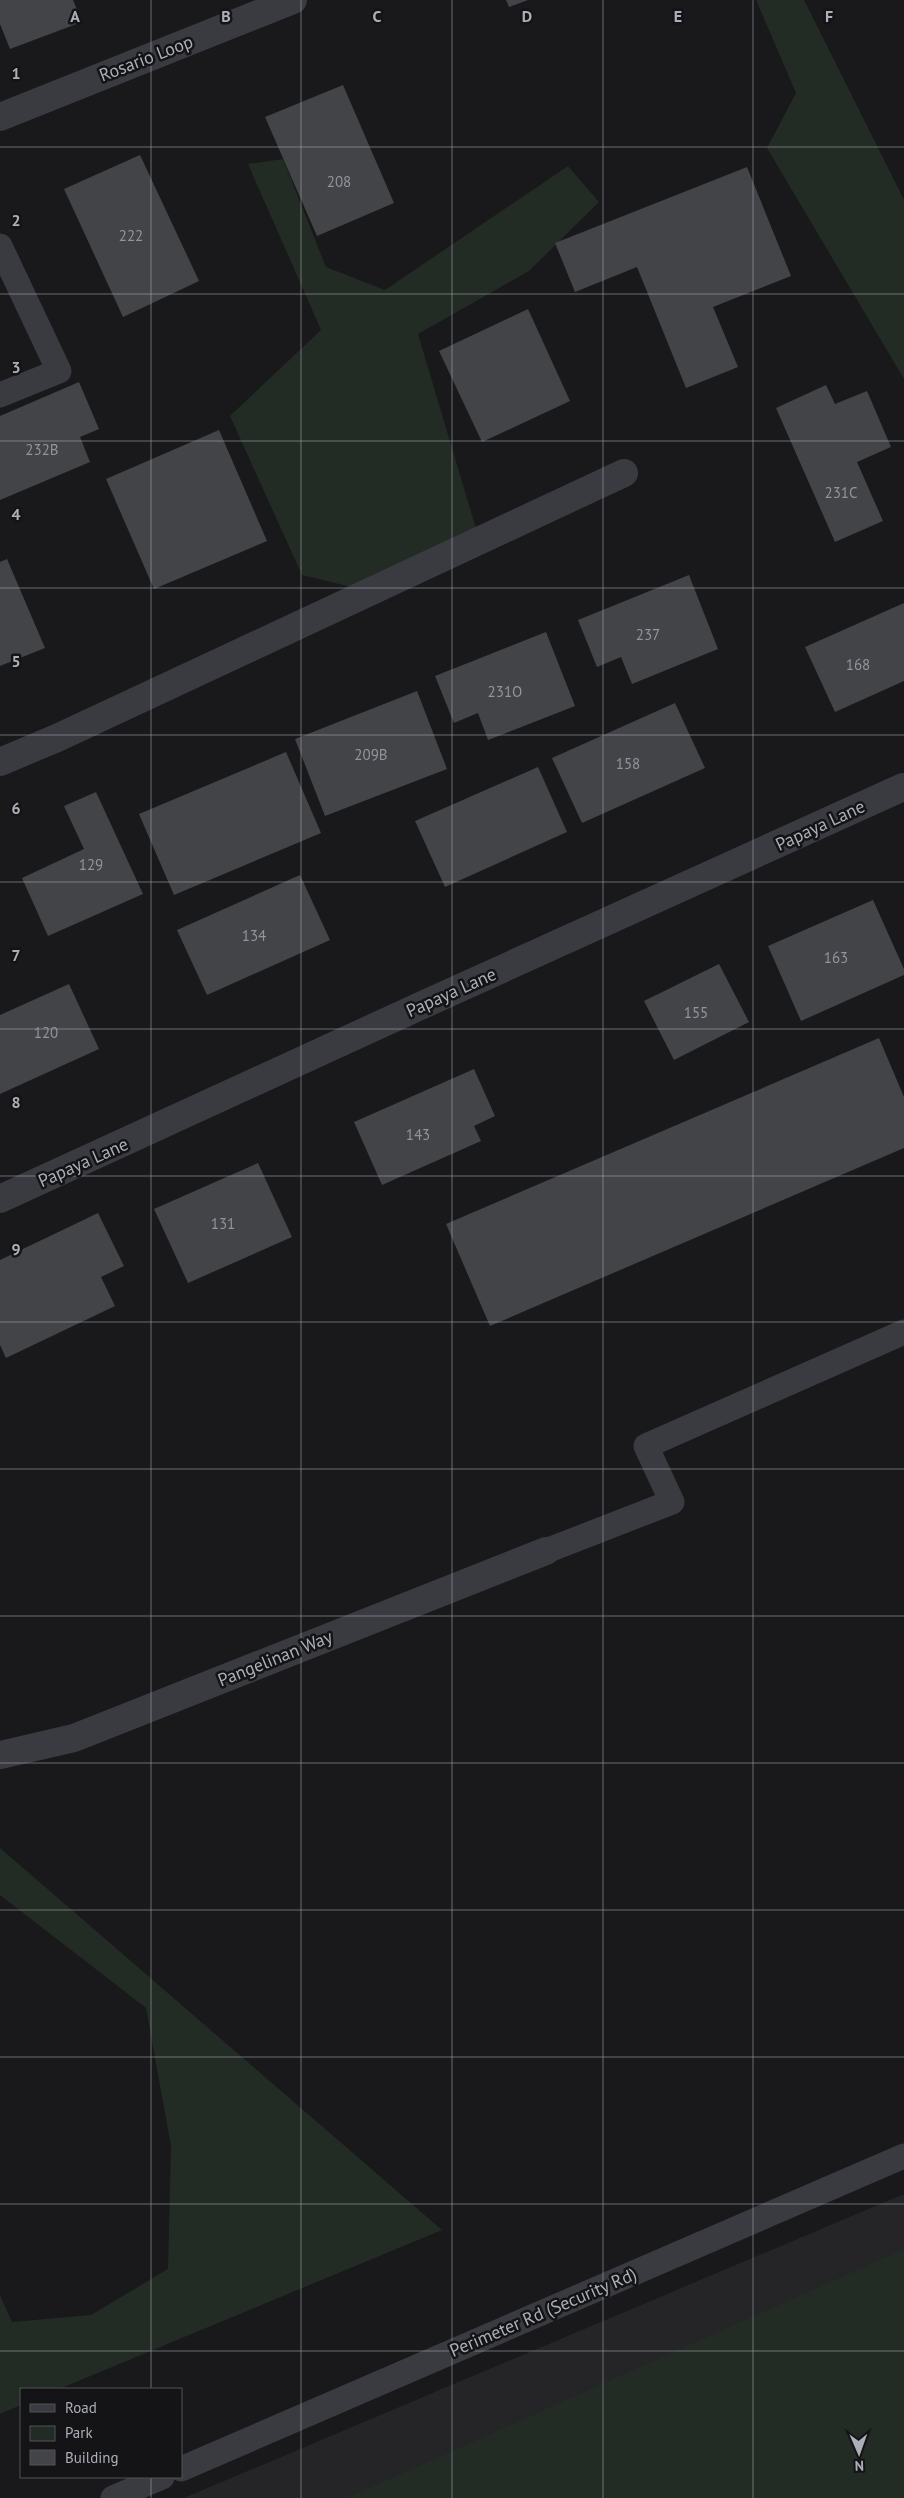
<svg xmlns="http://www.w3.org/2000/svg" width="904" height="2498" viewBox="0 0 904 2498" font-family="'PT Sans',sans-serif">
	<style>
		.built { fill: #252528 }
		.green { fill: #232b25 }
		.building { fill: #434448 }
		.lines { fill: none; stroke-linecap: round; stroke-linejoin: round }
		.service { stroke: #3a3b40; stroke-width: 25 }
		.minor { stroke: #3a3b40; stroke-width: 28 }
		.grid { fill: none; stroke: #acafba; stroke-width: 1; stroke-opacity: 0.55 }
		.labels { text-anchor: middle; dominant-baseline: central; stroke-width: 5; stroke-linejoin: round; paint-order: stroke }
		.number-label { font-size: 15px; fill: #92949e }
		.street-label { font-size: 18px; fill: #acafba; stroke: #141416 }
		.grid-label { font-size: 16px; text-anchor: middle; font-weight: bold; fill: #acafba; stroke: #141416; stroke-width: 5; stroke-linejoin: round; paint-order: stroke }
	</style>
	<rect width="100%" height="100%" fill="#19191b"/>
	<!-- built -->
	<polygon class="built" points="904,2194 904,2498 184,2498"/>
	<!-- green -->
	<g class="green">
		<polygon points="756,0 804,0 904,200 904,379 767,148 796,93"/>
		<polygon points="283,159 326,267 385,290 568,166 599,202 529,271 418,334 477,532 368,591 302,575 230,416 321,330 248,164"/>
		<polygon points="0,1848 442,2230 59,2389 21,2389 21,2405 0,2414 0,2295 12,2322 91,2315 168,2269 171,2146 146,2008 0,1895"/>
		<polygon points="904,2249 904,2498 347,2498"/>
	</g>
	<!-- building -->
	<g class="building">
		<polygon points="0,0 73,0 82,22 10,49 0,24"/>
		<polygon points="506,0 528,0 509,7"/>
		<polygon points="343,85 394,203 317,236 265,117"/>
		<polygon points="140,155 199,281 123,317 64,189"/>
		<polygon points="747,167 791,276 713,307 738,367 686,388 637,267 575,292 555,243"/>
		<polygon points="528,309 570,401 482,442 439,351"/>
		<polygon points="79,382 99,429 80,437 90,462 0,500 0,416"/>
		<polygon points="826,385 835,404 867,391 891,447 857,462 883,521 835,542 776,408"/>
		<polygon points="219,430 267,541 154,589 106,479"/>
		<polygon points="7,559 45,648 0,666 0,562"/>
		<polygon points="689,575 718,649 632,684 621,657 597,667 578,620"/>
		<polygon points="904,603 904,681 835,712 805,647"/>
		<polygon points="546,632 575,706 488,740 478,713 454,723 435,676"/>
		<polygon points="417,691 447,769 325,816 295,739"/>
		<polygon points="675,703 705,768 582,823 552,758"/>
		<polygon points="286,752 321,833 174,895 139,814"/>
		<polygon points="538,767 567,832 445,887 415,821"/>
		<polygon points="96,792 143,894 48,936 22,878 84,849 64,806"/>
		<polygon points="300,875 330,940 207,995 177,930"/>
		<polygon points="873,900 904,969 904,975 801,1021 768,946"/>
		<polygon points="719,964 749,1022 674,1060 644,1001"/>
		<polygon points="69,984 99,1049 0,1094 0,1015"/>
		<polygon points="879,1038 904,1097 904,1148 490,1326 446,1224"/>
		<polygon points="474,1069 495,1116 474,1126 481,1141 382,1185 354,1122"/>
		<polygon points="258,1163 292,1237 188,1283 154,1209"/>
		<polygon points="98,1213 124,1266 101,1277 115,1306 6,1358 0,1345 0,1260"/>
	</g>
	<g class="lines">
		<!-- service -->
		<g class="service">
			<polyline points="0,246 59,371 0,395"/>
			<polyline points="546,1551 672,1502 646,1446 904,1332"/>
			<polyline points="181,2469 904,2156"/>
			<polyline points="113,2498 162,2477"/>
		</g>
		<!-- minor -->
		<g class="minor">
			<polyline points="0,117 293,0"/>
			<polyline points="0,762 57,738 624,473"/>
			<polyline points="0,1199 429,1002 903,787"/>
			<polyline points="0,1755 74,1738 546,1551"/>
		</g>
	</g>
	<!-- grid -->
	<path class="grid" d="M151,0V2389M301,0V2498M452,0V2498M603,0V2498M753,0V2498M0,147H904M0,294H904M0,441H904M0,588H904M0,735H904M0,882H904M0,1029H904M0,1176H904M0,1322H904M0,1469H904M0,1616H904M0,1763H904M0,1910H904M0,2057H904M0,2204H904M0,2351H904M151,2477V2498"/>
	<g class="labels">
		<!-- number labels -->
		<g class="number-label">
			<text x="339" y="181">208</text>
			<text x="131" y="235">222</text>
			<text x="42" y="449">232B</text>
			<text x="841" y="492">231C</text>
			<text x="648" y="634">237</text>
			<text x="858" y="664">168</text>
			<text x="505" y="691">231O</text>
			<text x="371" y="754">209B</text>
			<text x="628" y="763">158</text>
			<text x="91" y="864">129</text>
			<text x="254" y="935">134</text>
			<text x="836" y="957">163</text>
			<text x="696" y="1012">155</text>
			<text x="46" y="1032">120</text>
			<text x="418" y="1134">143</text>
			<text x="223" y="1223">131</text>
		</g>
		<!-- street labels -->
		<g class="street-label">
			<text transform="translate(146 58) rotate(-21)">Rosario Loop</text>
			<text transform="translate(820 825) rotate(-25)">Papaya Lane</text>
			<text transform="translate(451 992) rotate(-24)">Papaya Lane</text>
			<text transform="translate(83 1162) rotate(-24)">Papaya Lane</text>
			<text transform="translate(275 1658) rotate(-22)">Pangelinan Way</text>
			<text transform="translate(543 2312) rotate(-23)">Perimeter Rd (Security Rd)</text>
		</g>
	</g>
	<g class="grid-label">
		<text x="75" y="22">A</text>
		<text x="226" y="22">B</text>
		<text x="377" y="22">C</text>
		<text x="527" y="22">D</text>
		<text x="678" y="22">E</text>
		<text x="829" y="22">F</text>
		<text x="16" y="79">1</text>
		<text x="16" y="226">2</text>
		<text x="16" y="373">3</text>
		<text x="16" y="520">4</text>
		<text x="16" y="667">5</text>
		<text x="16" y="814">6</text>
		<text x="16" y="961">7</text>
		<text x="16" y="1108">8</text>
		<text x="16" y="1255">9</text>
	</g>
	<!-- legend -->
	<rect x="20" y="2388" width="162" height="90" fill="#141416" stroke="#515258"/>
	<rect x="30" y="2404" width="25" height="8" fill="#3a3b40" stroke="#515258"/>
	<text x="65" y="2413" font-size="15" fill="#acafba">Road</text>
	<rect x="30" y="2426" width="25" height="15" fill="#232b25" stroke="#515258"/>
	<text x="65" y="2438" font-size="15" fill="#acafba">Park</text>
	<rect x="30" y="2450" width="25" height="15" fill="#434448" stroke="#515258"/>
	<text x="65" y="2463" font-size="15" fill="#acafba">Building</text>
	<!-- north arrow -->
	<g transform="translate(859 2453) rotate(178)" stroke="#141416" stroke-width="4" paint-order="stroke">
	<path d="M0-4L9 19L0 12L-9 19Z" fill="#acafba"/>
	<text y="-8" font-size="14" font-weight="bold" text-anchor="middle" fill="#acafba">N</text>
	</g>
</svg>
